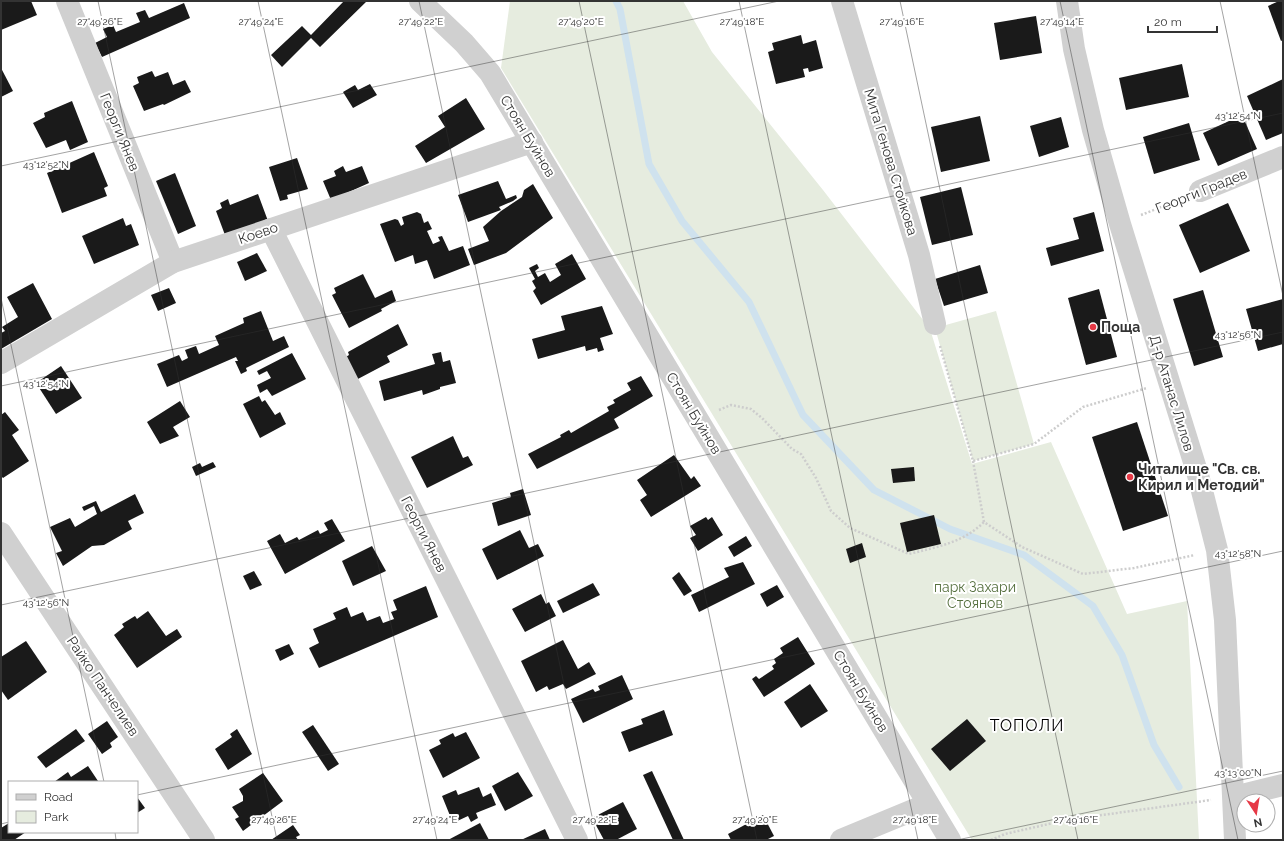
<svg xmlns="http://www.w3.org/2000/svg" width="1284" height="841" viewBox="0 0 1284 841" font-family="Raleway,sans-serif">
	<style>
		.green { fill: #e6ecdf }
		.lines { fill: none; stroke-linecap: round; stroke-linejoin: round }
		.stream { stroke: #cfe2ee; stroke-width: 7 }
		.building { fill: #1a1a1a }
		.path { stroke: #cdcdcd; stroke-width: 2.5; stroke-dasharray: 2 2; stroke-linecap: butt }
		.minor { stroke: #d0d0d0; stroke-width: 22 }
		.ticks { fill: none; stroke: #333; stroke-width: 1; stroke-opacity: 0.45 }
		.poi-dot { fill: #e63946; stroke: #fff; stroke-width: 1.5 }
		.labels { text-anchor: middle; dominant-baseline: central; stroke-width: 4; stroke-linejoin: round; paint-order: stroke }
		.street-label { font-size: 14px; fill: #333; stroke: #fff }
		.poi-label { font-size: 14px; font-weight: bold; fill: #333; stroke: #fff; text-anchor: start }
		.park-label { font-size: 14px; fill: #56703f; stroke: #fff }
		.quarter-label { font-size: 16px; letter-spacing: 1px; fill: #000; stroke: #fff }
		.ticks-label { font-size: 10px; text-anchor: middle; fill: #333; stroke: #fff; stroke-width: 4; stroke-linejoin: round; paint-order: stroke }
	</style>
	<rect width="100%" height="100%" fill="#fff"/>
	<!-- green -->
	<g class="green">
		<polygon points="510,1 683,1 712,52 823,190 930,329 972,464 1051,442 1127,614 1187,601 1199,840 972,840 501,68"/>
		<polygon points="996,311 1034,444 973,461 935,328"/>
	</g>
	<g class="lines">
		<!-- stream -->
		<polyline class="stream" points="616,1 620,9 649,164 682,221 749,302 803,415 874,490 950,529 1024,555 1093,606 1122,655 1154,745 1179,787"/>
	</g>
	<!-- building -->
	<g class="building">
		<polygon points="1,1 31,1 37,15 1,30"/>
		<polygon points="344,1 367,1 320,47 311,38 282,67 271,55 302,26 311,35"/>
		<polygon points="1279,1 1283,1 1283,40 1281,41 1268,6"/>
		<polygon points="184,3 190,18 102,57 95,43 107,37 103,29 113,25 116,32 140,22 136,13 145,10 149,18"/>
		<polygon points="1036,16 1042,53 1000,60 994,23"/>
		<polygon points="801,35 803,44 816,40 823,68 809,72 808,68 803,69 805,77 776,84 768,52 774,50 772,43"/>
		<polygon points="1182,64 1189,97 1126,110 1119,78"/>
		<polygon points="1,68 13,91 1,97"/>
		<polygon points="152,71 155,77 168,72 173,85 185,80 191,92 164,105 163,104 144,111 133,86 139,83 137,77"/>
		<polygon points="1283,79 1283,133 1266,140 1247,96"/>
		<polygon points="370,84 377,95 353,108 343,92 355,85 358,90"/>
		<polygon points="466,98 485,129 426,163 415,146 445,127 438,116"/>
		<polygon points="72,101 88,142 70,150 66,140 46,148 33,123 45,117 44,113"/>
		<polygon points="1242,115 1257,149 1218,166 1203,133"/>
		<polygon points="980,116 990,161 941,172 931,127"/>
		<polygon points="1061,117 1069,147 1039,157 1030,126"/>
		<polygon points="1189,123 1200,160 1154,174 1143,137"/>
		<polygon points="94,152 108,186 104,188 107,196 62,213 47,173"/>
		<polygon points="297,158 308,189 287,195 288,199 280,201 269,167"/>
		<polygon points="343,166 346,172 362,166 369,183 331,200 323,181 336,176 334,171"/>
		<polygon points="175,173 196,226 178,234 156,181"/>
		<polygon points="498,181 506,199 516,195 517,198 513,201 499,207 501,210 468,222 458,195"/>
		<polygon points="533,184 553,218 506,253 474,265 468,249 489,241 483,227 501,211 522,197 524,190"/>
		<polygon points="961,187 973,235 932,245 920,197"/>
		<polygon points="258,194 268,221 225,235 216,211 222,208 220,203 228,199 230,205"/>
		<polygon points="1228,203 1250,251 1200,273 1179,225"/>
		<polygon points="417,212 421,214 424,223 428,221 432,229 427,231 433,244 440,241 438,237 442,236 449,251 463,246 470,265 434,279 427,260 415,264 413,255 395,262 380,224 395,219 398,220 401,226 404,224 402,217"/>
		<polygon points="1094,212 1104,251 1051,266 1046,248 1079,239 1073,218"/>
		<polygon points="123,218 126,226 131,224 139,245 94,264 82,236"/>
		<polygon points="257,253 267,271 245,281 237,262"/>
		<polygon points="572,254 586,279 541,305 533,291 536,288 532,281 535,279 529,268 537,264 539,268 535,271 538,277 545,273 550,282 561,275 555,264"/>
		<polygon points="980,265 988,293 944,306 935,279"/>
		<polygon points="363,274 375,298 392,290 396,301 381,309 382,311 349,328 332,295 336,293 334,288"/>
		<polygon points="33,283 52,319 1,349 1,333 5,331 2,327 18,317 7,297"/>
		<polygon points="169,288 176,303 158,311 151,295"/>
		<polygon points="1099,289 1117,357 1086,365 1068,298"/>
		<polygon points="1203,290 1223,357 1194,366 1173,299"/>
		<polygon points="1283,299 1283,344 1258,351 1246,309"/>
		<polygon points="602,306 613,334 600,338 604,350 598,352 597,348 586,351 585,346 538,359 532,339 565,330 561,316"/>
		<polygon points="261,311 273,341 284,336 289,347 246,368 247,371 241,374 235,361 238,361 236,357 167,387 157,364 179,355 182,361 188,358 185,350 196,346 199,354 219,345 215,336 244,323 243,318"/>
		<polygon points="398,324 408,345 387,356 390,362 356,380 344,358 349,355 348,352"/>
		<polygon points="441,352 443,362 450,360 456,383 440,387 440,389 423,395 422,390 384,401 379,381 435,364 432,354"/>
		<polygon points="292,353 306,379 272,396 267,389 260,393 257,385 271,378 267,371 259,375 257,371"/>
		<polygon points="61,366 82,398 56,414 36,383"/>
		<polygon points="641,376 653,396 614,419 619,428 537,469 528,454 561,437 560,435 569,430 571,433 609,411 607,407 615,403 613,400 631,390 627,383"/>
		<polygon points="259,396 262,402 265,400 275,415 280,412 286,424 260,438 243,404"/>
		<polygon points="180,401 190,417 173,427 179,436 160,444 147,422"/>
		<polygon points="5,412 19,430 12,435 29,461 3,478 1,476 1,415"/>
		<polygon points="1137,422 1168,516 1123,531 1092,437"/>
		<polygon points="453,436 463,458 468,456 473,465 427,488 411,457"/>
		<polygon points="674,455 691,479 694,476 701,486 651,517 640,500 647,495 637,480"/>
		<polygon points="213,462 216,467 196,476 192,467 200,463 202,467"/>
		<polygon points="914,467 915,481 893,483 891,469"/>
		<polygon points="523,489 531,515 498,526 492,503 511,497 510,493"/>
		<polygon points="135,494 144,513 128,521 132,529 104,545 92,546 63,566 56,553 62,551 50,527 70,518 75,527 97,514 94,506 84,511 82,507 96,501 101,512"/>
		<polygon points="934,515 941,544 907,552 900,523"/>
		<polygon points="706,517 708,520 712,517 723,535 698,551 690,538 696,535 690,526"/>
		<polygon points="332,519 345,541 285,574 267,541 280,534 285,543 297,537 299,540 318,530 320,534 328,530 324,523"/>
		<polygon points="520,530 529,548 538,544 544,556 497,580 482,549"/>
		<polygon points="746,536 752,546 734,557 728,547"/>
		<polygon points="862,543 866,557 850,563 846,549"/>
		<polygon points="372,546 386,571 353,586 342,561"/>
		<polygon points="743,562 755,584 699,612 691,595 729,577 724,568"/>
		<polygon points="254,571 262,585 250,590 243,576"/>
		<polygon points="679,572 692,591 684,596 672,578"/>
		<polygon points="593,583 600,595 563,613 557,601"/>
		<polygon points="777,585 784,597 767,607 760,594"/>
		<polygon points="426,586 438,617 319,668 309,648 319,643 313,629 336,619 333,613 347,607 351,617 363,612 367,621 380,616 383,623 394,619 391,612 397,610 393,600"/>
		<polygon points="541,594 546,604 549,602 556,616 525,632 512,609"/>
		<polygon points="148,611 166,636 177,629 182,637 137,668 114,635 124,627 122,624 135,616 137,619"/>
		<polygon points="798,637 815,664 764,697 752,679 756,676 759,679 774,669 772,666 776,663 774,659 783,653 780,648"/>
		<polygon points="563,640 578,669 589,662 596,674 566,689 563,684 549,690 547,686 536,692 521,661"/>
		<polygon points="26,641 47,672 8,700 1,690 1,657"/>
		<polygon points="289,644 294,654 280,661 275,650"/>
		<polygon points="622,675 633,699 583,723 571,699 593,689 595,692 600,690 598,686"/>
		<polygon points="810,684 828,711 801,728 784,702"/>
		<polygon points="664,710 673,735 629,752 621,732 643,724 641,719"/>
		<polygon points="967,719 986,741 950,771 931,749"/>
		<polygon points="107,721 118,737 110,743 112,747 102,754 88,734"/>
		<polygon points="313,725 339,764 328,771 302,732"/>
		<polygon points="76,729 85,741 46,768 37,757"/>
		<polygon points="237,729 252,754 228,770 215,749 232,737 230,734"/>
		<polygon points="466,732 480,758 443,778 429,750 441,744 439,740 453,733 455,737"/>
		<polygon points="88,766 98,781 97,782 54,782 68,772 71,777"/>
		<polygon points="652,771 684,840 673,840 643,775"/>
		<polygon points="518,772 533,796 505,811 492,786"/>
		<polygon points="263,773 283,801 243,831 235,819 239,817 232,807 243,801 243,796 239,789"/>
		<polygon points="479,787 483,797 491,793 496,805 476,813 478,818 471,822 468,816 453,823 442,796 456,790 458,795"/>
		<polygon points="137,797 145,808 137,813"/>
		<polygon points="623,802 637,829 616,840 604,840 592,818"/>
		<polygon points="763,815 774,836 766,840 731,840 728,834"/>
		<polygon points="9,823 9,832 26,832 14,840 1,840 1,828"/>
		<polygon points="480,823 489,840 448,840"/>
		<polygon points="293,825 300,835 296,837 298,840 271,840"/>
		<polygon points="545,829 550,840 521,840"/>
	</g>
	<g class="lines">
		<!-- path -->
		<g class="path">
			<polyline points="1141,215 1179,200"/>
			<polyline points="940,346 973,461 1034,444 1083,407 1147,388"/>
			<path d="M719,410L731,405L751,409L762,418L792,449L801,454L816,478L831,511L850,528L909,554C936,547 963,543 984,522"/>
			<polyline points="973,461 984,522 1022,547 1083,574 1134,568 1195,555"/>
			<polyline points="991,840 1005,834 1066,820 1211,800"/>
		</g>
		<!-- minor -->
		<g class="minor">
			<polyline points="67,1 173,262"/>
			<polyline points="420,1 464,43 490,73 950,840"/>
			<polyline points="842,1 919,255 935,324"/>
			<polyline points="1067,1 1074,49 1093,130 1120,224 1198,475 1217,550 1225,620 1235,840"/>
			<polyline points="1200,191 1283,157"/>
			<polyline points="271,229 577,840"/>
			<polyline points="1,363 173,262 532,142"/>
			<polyline points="1,533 204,840"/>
			<polyline points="1234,797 1283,785"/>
			<polyline points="841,840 928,804"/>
		</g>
	</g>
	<!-- ticks -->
	<path class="ticks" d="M98,1L277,840M258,1L437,840M419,1L597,840M579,1L757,840M739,1L918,840M900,1L1078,840M1060,1L1238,840M1220,1L1283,296M1,166L779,1M1,298L104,782M1,386L1283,113M1,605L1283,332M137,795L1283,551M1,824L9,822M115,832L116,840M957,840L1283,771"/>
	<!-- markers -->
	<g class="poi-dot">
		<circle cx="1093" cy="327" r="4"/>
		<circle cx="1130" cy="477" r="4"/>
	</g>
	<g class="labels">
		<!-- street labels -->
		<g class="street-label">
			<text transform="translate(120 132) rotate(68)">Георги Янев</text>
			<text transform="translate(528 136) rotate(59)">Стоян Буйнов</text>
			<text transform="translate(891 162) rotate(73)">Мита Генова Стойкова</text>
			<text transform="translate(1201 191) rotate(-22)">Георги Градев</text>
			<text transform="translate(258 233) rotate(-19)">Коево</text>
			<text transform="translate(1172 393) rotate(73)">Д-р Атанас Лилов</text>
			<text transform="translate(694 413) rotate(59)">Стоян Буйнов</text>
			<text transform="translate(424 534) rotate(63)">Георги Янев</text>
			<text transform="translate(103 686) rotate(56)">Райко Панчелиев</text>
			<text transform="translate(861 691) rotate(59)">Стоян Буйнов</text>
		</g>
		<!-- poi labels -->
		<g class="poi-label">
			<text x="1101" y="327">Поща</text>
			<text x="1138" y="469">Читалище "Св. св.<tspan x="1138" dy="16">Кирил и Методий"</tspan></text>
		</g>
		<!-- park labels -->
		<g class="park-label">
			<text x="975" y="587">парк Захари<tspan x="975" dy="16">Стоянов</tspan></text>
		</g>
		<!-- quarter labels -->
		<g class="quarter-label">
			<text x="1027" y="725">ТОПОЛИ</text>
		</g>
	</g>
	<g class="ticks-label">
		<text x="100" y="25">27°49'26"E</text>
		<text x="261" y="25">27°49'24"E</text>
		<text x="421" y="25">27°49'22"E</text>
		<text x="581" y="25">27°49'20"E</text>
		<text x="742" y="25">27°49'18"E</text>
		<text x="902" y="25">27°49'16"E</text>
		<text x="1062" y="25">27°49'14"E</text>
		<text x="1238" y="119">43°12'54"N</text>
		<text x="46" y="168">43°12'52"N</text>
		<text x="1238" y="338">43°12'56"N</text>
		<text x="46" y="387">43°12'54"N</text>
		<text x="1238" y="557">43°12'58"N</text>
		<text x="46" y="606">43°12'56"N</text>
		<text x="1238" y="776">43°13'00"N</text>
		<text x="274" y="823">27°49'26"E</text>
		<text x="435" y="823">27°49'24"E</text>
		<text x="595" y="823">27°49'22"E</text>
		<text x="755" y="823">27°49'20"E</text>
		<text x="915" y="823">27°49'18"E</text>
		<text x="1076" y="823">27°49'16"E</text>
	</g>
	<!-- border -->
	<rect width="1284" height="841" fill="none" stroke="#333333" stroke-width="4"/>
	<!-- legend -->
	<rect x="8" y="781" width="130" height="52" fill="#ffffff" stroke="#adadad"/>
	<rect x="16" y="794" width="20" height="6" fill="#d0d0d0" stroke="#adadad"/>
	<text x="44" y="801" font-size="12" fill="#333333">Road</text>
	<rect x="16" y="811" width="20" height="12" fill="#e6ecdf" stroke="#adadad"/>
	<text x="44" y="821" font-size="12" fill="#333333">Park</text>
	<!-- north arrow -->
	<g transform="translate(1256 813) rotate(168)"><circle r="19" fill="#ffffff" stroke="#adadad"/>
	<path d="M0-3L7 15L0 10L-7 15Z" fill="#e63946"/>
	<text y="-6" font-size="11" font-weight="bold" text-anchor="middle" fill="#333333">N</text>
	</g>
	<!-- scale -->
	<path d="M1148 26v6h69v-6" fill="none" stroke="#333333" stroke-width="2"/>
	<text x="1154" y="26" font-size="12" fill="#333333" stroke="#ffffff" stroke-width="3" paint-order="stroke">20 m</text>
</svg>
